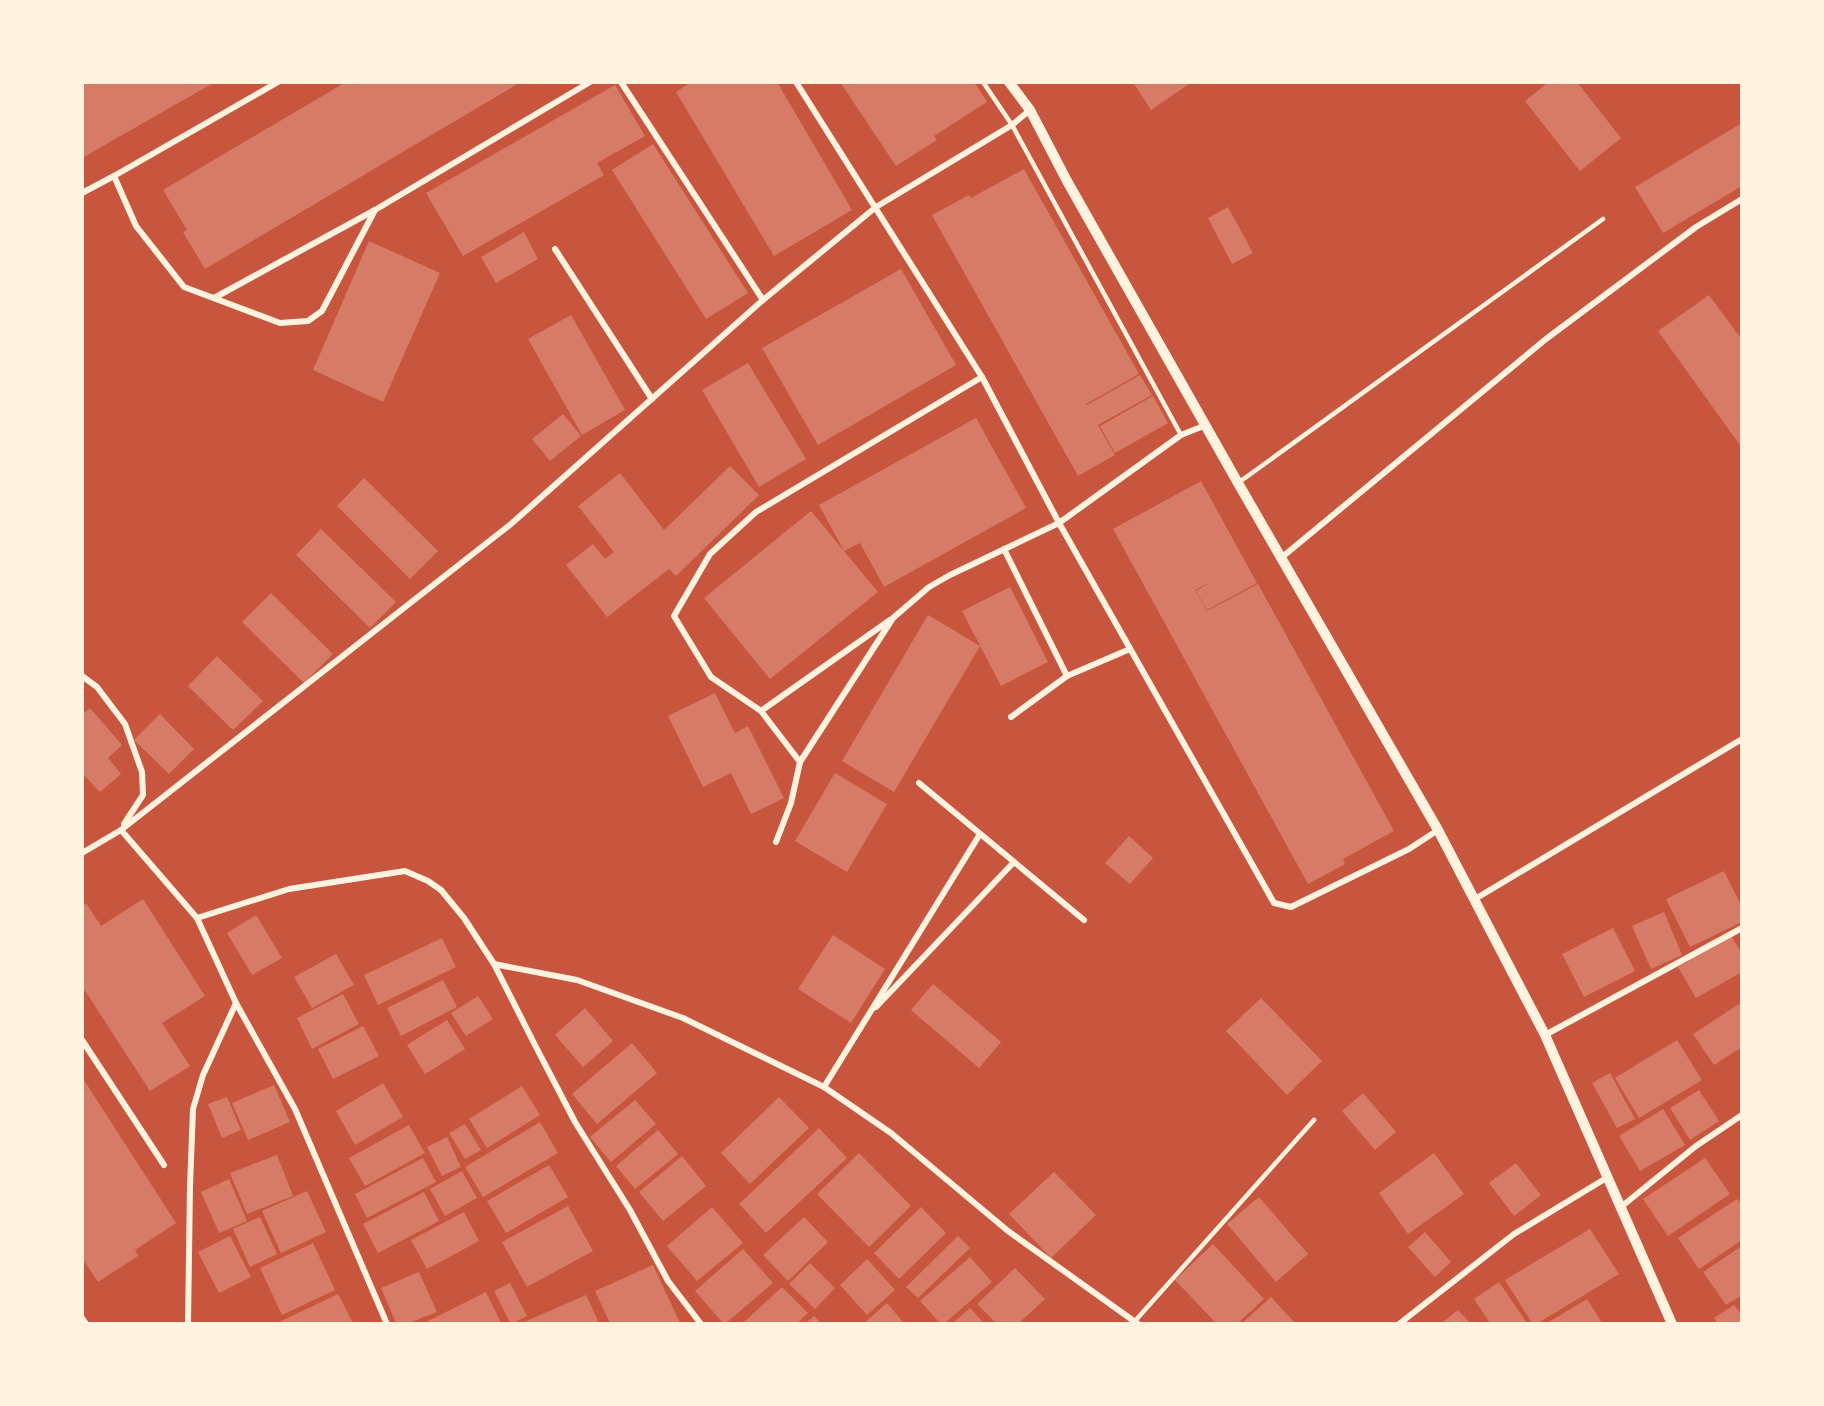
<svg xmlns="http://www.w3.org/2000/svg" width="1824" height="1406" viewBox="0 0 1824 1406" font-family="Jost,sans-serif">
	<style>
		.building { fill: #d67c66 }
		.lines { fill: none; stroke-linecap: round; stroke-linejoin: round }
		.service { stroke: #fff3e0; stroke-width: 4.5 }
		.minor { stroke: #fff3e0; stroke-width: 6 }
		.tertiary { stroke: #fff3e0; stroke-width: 10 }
	</style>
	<rect width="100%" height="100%" fill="#c8553d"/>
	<!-- building -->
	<g class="building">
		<polygon points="82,82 215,82 82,158"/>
		<polygon points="346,82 521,82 205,269 183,232 187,230 163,190"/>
		<polygon points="691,82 777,82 852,210 774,256 676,92"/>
		<polygon points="840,82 974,82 987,102 934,136 937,140 896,166"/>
		<polygon points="1133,82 1192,82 1151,110"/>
		<polygon points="1549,82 1577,82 1621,138 1580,171 1525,101"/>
		<polygon points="615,85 645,136 597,163 604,175 463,256 426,193"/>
		<polygon points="1742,123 1742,186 1663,233 1635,187"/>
		<polygon points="653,144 748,293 706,319 612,170"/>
		<polygon points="1024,169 1139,374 1086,404 1087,405 1140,375 1152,395 1098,425 1115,455 1078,476 932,215 969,195 971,198"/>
		<polygon points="1228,207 1253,253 1232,264 1208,218"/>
		<polygon points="524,232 538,259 496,283 481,257"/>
		<polygon points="369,241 440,273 383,402 313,370"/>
		<polygon points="901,269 956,365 818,445 762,348"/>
		<polygon points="1709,295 1742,340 1742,448 1658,331"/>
		<polygon points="571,315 625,410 582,435 528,339"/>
		<polygon points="748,363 806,459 759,487 702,390"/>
		<polygon points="1153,396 1168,423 1115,453 1100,426"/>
		<polygon points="563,414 581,436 550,461 532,439"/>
		<polygon points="976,418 1026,508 884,587 860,543 844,551 878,592 770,679 704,598 811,511 844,551 819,505"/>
		<polygon points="730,466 759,495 676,576 669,569 607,617 566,565 593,544 605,559 614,552 578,506 620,473 664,530"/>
		<polygon points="364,478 438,551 410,579 337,506"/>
		<polygon points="1201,481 1257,583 1207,610 1196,591 1211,582 1195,590 1207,611 1258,584 1394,831 1343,859 1345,864 1308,884 1113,529"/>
		<polygon points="321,529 396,602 370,628 296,555"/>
		<polygon points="1010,587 1048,662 1001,686 962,611"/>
		<polygon points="271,593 333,654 304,683 242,622"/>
		<polygon points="928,615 980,646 894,792 842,761"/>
		<polygon points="217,656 263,701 233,730 188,686"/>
		<polygon points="715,693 735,733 748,726 784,798 751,814 731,773 703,787 668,716"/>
		<polygon points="90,708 122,745 108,758 121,774 100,792 82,773 82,715"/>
		<polygon points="160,714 194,749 169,774 134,740"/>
		<polygon points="835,773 887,804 847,872 795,841"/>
		<polygon points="1129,836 1153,858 1130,884 1105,863"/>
		<polygon points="1724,871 1742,907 1742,922 1690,947 1666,899"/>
		<polygon points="143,899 205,996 162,1023 190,1066 150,1091 82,986 82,906 86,903 101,926"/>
		<polygon points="1664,912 1682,955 1651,969 1632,926"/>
		<polygon points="256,915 282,958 252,975 227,933"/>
		<polygon points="1613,928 1635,971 1584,997 1562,954"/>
		<polygon points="833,935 885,969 851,1023 798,989"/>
		<polygon points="1732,937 1742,954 1742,972 1696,998 1678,967"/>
		<polygon points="442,938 456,967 378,1005 364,975"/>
		<polygon points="336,954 354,985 312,1008 294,977"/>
		<polygon points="443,980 457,1007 401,1036 387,1008"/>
		<polygon points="933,984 1001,1042 979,1068 911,1010"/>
		<polygon points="343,994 359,1024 312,1049 297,1018"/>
		<polygon points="478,996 493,1019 466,1036 451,1013"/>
		<polygon points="1261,998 1322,1061 1287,1095 1226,1031"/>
		<polygon points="1739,1004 1742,1008 1742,1047 1714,1065 1693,1034"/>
		<polygon points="585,1008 613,1041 583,1067 555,1035"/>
		<polygon points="447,1020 465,1049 425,1074 407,1045"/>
		<polygon points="363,1026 379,1056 333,1079 318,1049"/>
		<polygon points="1677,1040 1702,1080 1639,1118 1615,1078"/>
		<polygon points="632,1043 657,1073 597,1124 572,1094"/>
		<polygon points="1610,1073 1635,1119 1617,1128 1592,1083"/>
		<polygon points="82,1077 176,1223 135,1250 138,1256 98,1282 82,1258"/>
		<polygon points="383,1083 403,1117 355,1145 336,1111"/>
		<polygon points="274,1085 290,1122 248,1140 232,1103"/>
		<polygon points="522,1086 540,1115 487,1148 469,1119"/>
		<polygon points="1699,1090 1719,1121 1690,1140 1670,1108"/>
		<polygon points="1363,1093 1396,1132 1375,1150 1342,1111"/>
		<polygon points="227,1097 241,1130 222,1138 208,1104"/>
		<polygon points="779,1097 809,1128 750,1184 721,1153"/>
		<polygon points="635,1100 656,1124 611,1162 590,1137"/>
		<polygon points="1663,1109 1685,1145 1640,1171 1619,1136"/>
		<polygon points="540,1122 558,1153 483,1197 465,1167"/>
		<polygon points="465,1124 481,1150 465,1159 449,1133"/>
		<polygon points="409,1125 425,1153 365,1186 349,1158"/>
		<polygon points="819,1128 847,1158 766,1233 739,1204"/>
		<polygon points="658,1130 678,1154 635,1189 616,1166"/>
		<polygon points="447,1137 461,1167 442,1176 427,1147"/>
		<polygon points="859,1153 911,1206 869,1247 817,1194"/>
		<polygon points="1434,1153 1464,1194 1408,1234 1379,1193"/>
		<polygon points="277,1155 293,1196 247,1214 230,1173"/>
		<polygon points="682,1156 706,1186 663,1221 639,1192"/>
		<polygon points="423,1158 436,1182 367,1218 355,1194"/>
		<polygon points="1705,1158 1730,1194 1668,1236 1643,1199"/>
		<polygon points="1516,1163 1541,1195 1514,1216 1489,1183"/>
		<polygon points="549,1165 568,1197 506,1233 487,1201"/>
		<polygon points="462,1171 477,1198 445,1216 430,1189"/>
		<polygon points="1054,1172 1096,1215 1051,1258 1009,1214"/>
		<polygon points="229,1179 247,1221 219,1233 201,1192"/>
		<polygon points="307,1191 326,1232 281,1253 262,1211"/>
		<polygon points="424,1192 439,1221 378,1253 363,1224"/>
		<polygon points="1259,1197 1308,1254 1276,1282 1227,1224"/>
		<polygon points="1737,1199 1742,1205 1742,1240 1699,1269 1678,1238"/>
		<polygon points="568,1206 593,1251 527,1287 502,1242"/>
		<polygon points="712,1207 743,1243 697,1281 667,1246"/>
		<polygon points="921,1207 946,1233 899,1279 874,1253"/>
		<polygon points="464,1212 479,1241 427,1269 411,1240"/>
		<polygon points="260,1217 277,1254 250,1267 233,1229"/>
		<polygon points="804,1217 828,1242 788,1281 763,1255"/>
		<polygon points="1590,1229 1619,1274 1538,1323 1532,1323 1505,1280"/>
		<polygon points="1425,1232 1451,1262 1435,1277 1408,1247"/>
		<polygon points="230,1236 251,1277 219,1293 198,1252"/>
		<polygon points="958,1236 970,1248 918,1298 906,1287"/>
		<polygon points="313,1243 335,1290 282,1315 260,1268"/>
		<polygon points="1213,1244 1264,1299 1238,1323 1216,1323 1175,1280"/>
		<polygon points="1742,1246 1742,1295 1726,1305 1703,1272"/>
		<polygon points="743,1249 773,1283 726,1323 723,1323 695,1291"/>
		<polygon points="970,1257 992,1282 945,1323 940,1323 920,1301"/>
		<polygon points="867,1259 895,1290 867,1315 840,1285"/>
		<polygon points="810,1263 835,1288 815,1309 789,1284"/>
		<polygon points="653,1265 680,1323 610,1323 595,1291"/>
		<polygon points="1015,1268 1045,1299 1019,1323 996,1323 977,1304"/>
		<polygon points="419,1272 437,1312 409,1323 396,1323 381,1288"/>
		<polygon points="1499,1282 1527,1323 1490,1323 1474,1299"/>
		<polygon points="510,1283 527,1316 511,1324 494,1291"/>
		<polygon points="782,1287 808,1313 797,1323 743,1323"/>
		<polygon points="486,1292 501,1323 429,1323 428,1321"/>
		<polygon points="338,1294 353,1323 277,1323"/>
		<polygon points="586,1295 599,1323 522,1323"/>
		<polygon points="1271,1297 1295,1323 1242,1323"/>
		<polygon points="1587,1299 1602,1323 1547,1323"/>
		<polygon points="887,1303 904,1323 864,1323"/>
		<polygon points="1734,1305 1742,1315 1742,1323 1718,1323 1714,1318"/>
		<polygon points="970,1308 984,1323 953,1323"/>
		<polygon points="1458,1310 1470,1323 1442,1323"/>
		<polygon points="814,1316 821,1323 806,1323"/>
	</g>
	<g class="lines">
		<!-- service -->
		<g class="service">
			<polyline points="983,82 1012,125 1181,435"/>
			<polyline points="1238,483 1603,219"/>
			<polyline points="1135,1321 1314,1120"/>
		</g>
		<!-- minor -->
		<g class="minor">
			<polyline points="278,82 114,176 136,226 184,287 280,323 308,321 322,311 375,210"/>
			<polyline points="621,82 763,300"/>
			<polyline points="796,82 982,377 1059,523 1274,903 1291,907 1409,849 1438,830"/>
			<polyline points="82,193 114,176"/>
			<polyline points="555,249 652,399"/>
			<polyline points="214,298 375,210 590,82"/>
			<polyline points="1004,549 1067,676"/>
			<polyline points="1281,558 1546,339 1696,227 1742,199"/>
			<polyline points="82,676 97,687 125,724 142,772 143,795 124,824"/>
			<polyline points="761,711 890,620"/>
			<polyline points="1011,717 1067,676 1130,649"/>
			<polyline points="800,762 761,711 711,677 674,616 710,554 756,512 982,377"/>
			<polyline points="919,783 1084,920"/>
			<polyline points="121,830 197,918 236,1003 295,1109 387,1324"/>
			<polyline points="776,842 791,803 800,762 893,618 929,587 950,575 1059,523 1181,435 1206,425"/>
			<polyline points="82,853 121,830 511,524 763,300 876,207 1012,125 1030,110"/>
			<polyline points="1475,899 1742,739"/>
			<polyline points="197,918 289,889 405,871 428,881 441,890 464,918 494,964 536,1047 575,1122 630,1210 668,1281 701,1324"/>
			<polyline points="494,964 577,980 683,1018 824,1087 891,1133 1008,1231 1138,1324"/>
			<polyline points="876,1007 1014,862"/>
			<polyline points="1545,1035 1742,928"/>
			<polyline points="82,1040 164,1165"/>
			<polyline points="824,1087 980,834"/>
			<polyline points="1621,1207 1696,1146 1742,1115"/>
			<polyline points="82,1318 86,1324"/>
			<polyline points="188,1324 190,1186 193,1109 203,1075 236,1003"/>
			<polyline points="1399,1324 1514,1234 1608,1177"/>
		</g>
		<!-- tertiary -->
		<polyline class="tertiary" points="1009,82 1030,110 1067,181 1238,483 1438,830 1545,1035 1672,1324"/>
	</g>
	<!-- border -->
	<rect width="1824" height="1406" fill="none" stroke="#fff3e0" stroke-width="168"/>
</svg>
